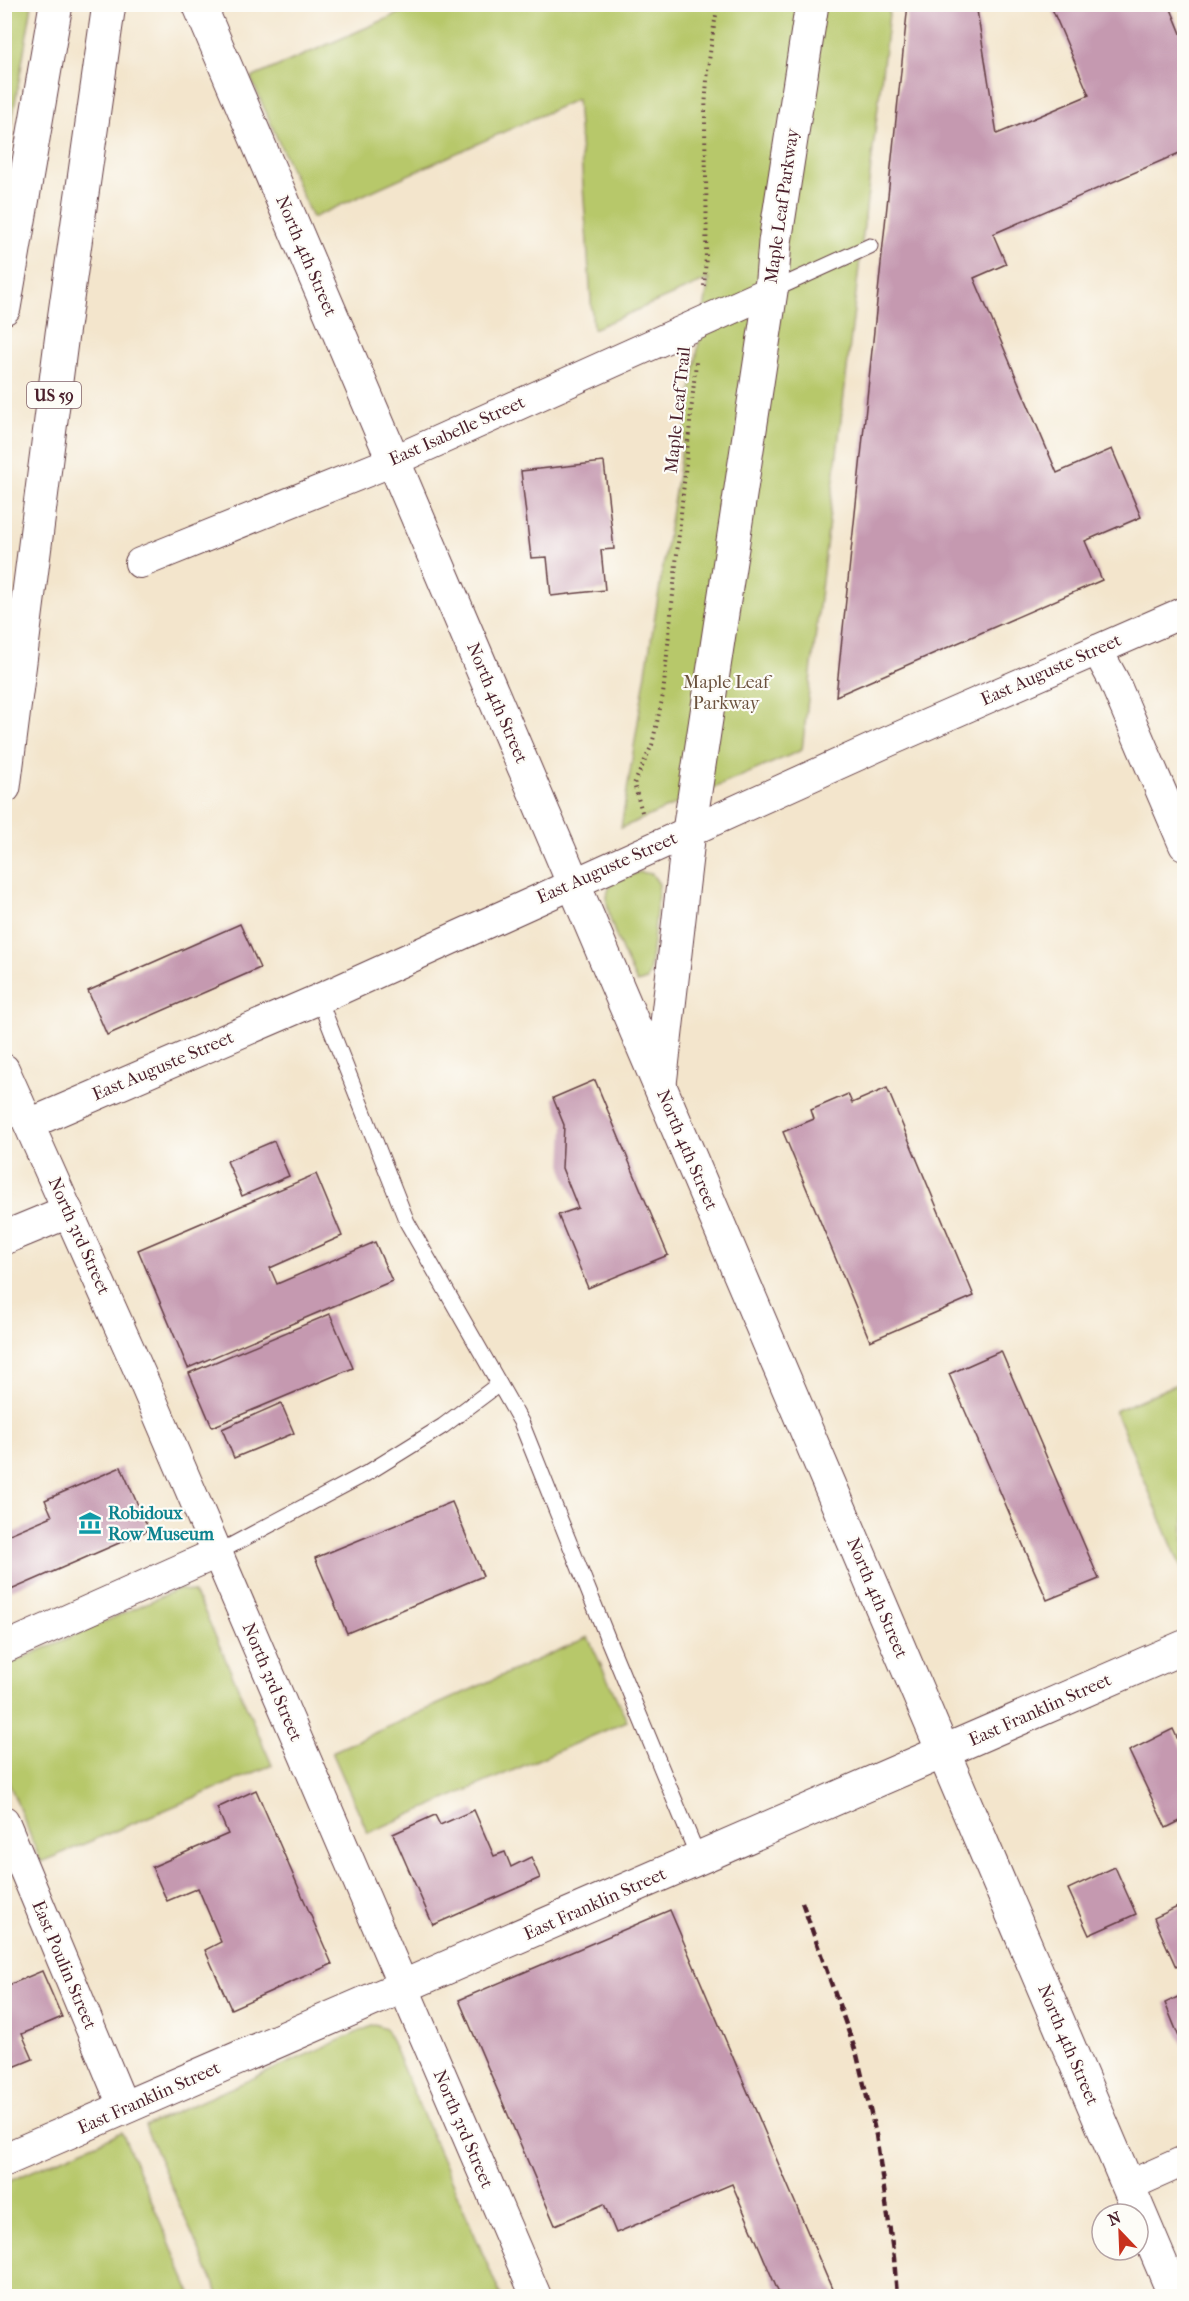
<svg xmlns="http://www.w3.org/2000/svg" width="1189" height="2301" viewBox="0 0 1189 2301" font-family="'IM FELL French Canon',serif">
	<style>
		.green { fill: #b7c86b; stroke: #80744b; stroke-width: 1.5 }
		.building { fill: #c599b0 }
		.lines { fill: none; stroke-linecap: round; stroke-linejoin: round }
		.lane-casing { stroke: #633d43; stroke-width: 17 }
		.street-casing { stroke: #633d43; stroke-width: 32 }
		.secondary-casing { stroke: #633d43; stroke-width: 35 }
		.primary-casing { stroke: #633d43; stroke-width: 35 }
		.path { stroke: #633d43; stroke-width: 4; stroke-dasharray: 1.5 4.5; stroke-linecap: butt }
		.lane { stroke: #fff; stroke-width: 15 }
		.street { stroke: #fff; stroke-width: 30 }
		.secondary { stroke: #fff; stroke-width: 33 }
		.primary { stroke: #fff; stroke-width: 33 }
		.rail { stroke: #4a1f2b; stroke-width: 4.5; stroke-dasharray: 9 4.5; stroke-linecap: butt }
		.labels { text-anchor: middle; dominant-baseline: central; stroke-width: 4.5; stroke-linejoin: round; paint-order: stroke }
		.shield { fill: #fdfcf7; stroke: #806168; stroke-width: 1.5 }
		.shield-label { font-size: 16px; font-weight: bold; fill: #4a1f2b }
		.street-label { font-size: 18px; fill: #4a1f2b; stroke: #fdfcf7 }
		.park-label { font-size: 18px; fill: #6b523e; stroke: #fdfcf7 }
		.culture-label { font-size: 18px; font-weight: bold; fill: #0d838f; stroke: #fdfcf7; text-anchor: start }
	</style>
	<rect width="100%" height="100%" fill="#fdfcf7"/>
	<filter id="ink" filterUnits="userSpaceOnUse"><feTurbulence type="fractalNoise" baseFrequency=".0167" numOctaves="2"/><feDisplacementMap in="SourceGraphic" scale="12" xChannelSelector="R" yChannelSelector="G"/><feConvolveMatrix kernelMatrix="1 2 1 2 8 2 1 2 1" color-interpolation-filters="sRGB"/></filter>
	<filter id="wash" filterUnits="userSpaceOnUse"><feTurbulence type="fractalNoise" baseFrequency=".008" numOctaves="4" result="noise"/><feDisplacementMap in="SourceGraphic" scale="24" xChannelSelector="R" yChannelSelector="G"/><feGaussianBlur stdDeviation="1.35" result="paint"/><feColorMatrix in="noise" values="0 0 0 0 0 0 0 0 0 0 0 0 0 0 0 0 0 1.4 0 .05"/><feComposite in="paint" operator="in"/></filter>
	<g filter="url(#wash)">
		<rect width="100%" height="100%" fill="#f3e5cc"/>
		<!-- green -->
		<g class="green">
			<polygon points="5,4 32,5 5,162 4,5"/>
			<polygon points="418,5 890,5 802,750 621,828 709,279 593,329 577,99 312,218 251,78"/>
			<path d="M639,872L652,874L659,884L650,969L647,980L637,983C629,964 593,899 613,883C620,878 631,876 639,872Z"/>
			<polygon points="1184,1381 1184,1574 1115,1411"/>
			<polygon points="178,1589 193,1592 203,1608 272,1765 41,1862 5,1773 5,1666"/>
			<polygon points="588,1637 627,1721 368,1833 332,1752"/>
			<polygon points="374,2025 386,2029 501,2296 219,2296 145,2126"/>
			<polygon points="122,2132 192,2296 5,2296 5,2183"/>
		</g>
		<g id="blocks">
			<!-- building -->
			<g class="building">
				<polygon points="908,4 976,4 997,134 1089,95 1050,4 1169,4 1184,41 1184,151 993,234 1006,264 974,278 1057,473 1112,449 1141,517 1085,541 1102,580 836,696"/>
				<polygon points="604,462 614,549 601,550 605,590 551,596 547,557 531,558 521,471"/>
				<polygon points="240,924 260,968 107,1035 88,991"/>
				<polygon points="595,1080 668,1255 588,1288 558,1215 578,1208 562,1168 564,1125 553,1098"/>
				<polygon points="887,1088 974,1296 870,1341 783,1132 814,1119 811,1110 848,1094 852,1103"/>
				<polygon points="274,1141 289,1176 242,1196 227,1161"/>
				<polygon points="316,1174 342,1236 270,1268 277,1284 375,1242 392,1281 188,1368 138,1250"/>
				<polygon points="330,1314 353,1368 212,1427 189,1373"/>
				<polygon points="1001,1351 1099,1579 1047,1600 949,1374"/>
				<polygon points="281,1403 294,1433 234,1458 222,1429"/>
				<polygon points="121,1467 149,1530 11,1590 5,1576 5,1536 52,1516 45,1500"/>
				<polygon points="452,1502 483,1576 347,1633 315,1558"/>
				<polygon points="1173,1729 1184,1753 1184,1819 1166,1828 1129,1751"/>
				<polygon points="256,1790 332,1964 231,2009 205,1950 221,1942 198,1888 167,1901 152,1867 228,1834 217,1808"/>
				<polygon points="474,1810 494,1856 505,1852 511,1867 531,1857 540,1878 433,1925 393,1834 435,1815 440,1825"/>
				<polygon points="1115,1867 1136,1914 1089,1935 1068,1889"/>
				<polygon points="1184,1904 1184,1963 1176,1967 1154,1918"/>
				<polygon points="670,1910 835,2296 780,2296 732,2184 616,2233 604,2204 555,2225 459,2000"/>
				<polygon points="42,1971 62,2017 22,2034 33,2059 4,2071 4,1987"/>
				<polygon points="1184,1994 1184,2049 1165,2003"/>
			</g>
		</g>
	</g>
	<g filter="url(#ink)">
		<use href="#blocks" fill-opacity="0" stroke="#633d43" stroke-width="1.5"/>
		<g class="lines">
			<!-- lane casing -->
			<g class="lane-casing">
				<g id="lane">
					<polyline points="771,291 870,246"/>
					<polyline points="319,999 407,1222 521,1422 609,1642 699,1859"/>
					<polyline points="217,1553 369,1472 443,1426 499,1384"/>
				</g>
			</g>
			<!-- street casing -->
			<g class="street-casing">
				<g id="street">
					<polyline points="140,563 393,461 771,291"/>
					<polyline points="1097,650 1114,681 1184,845"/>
					<polyline points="4,1069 141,1375 536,2296"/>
					<polyline points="29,1124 319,999 887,742 1184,612"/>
					<polyline points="4,1648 217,1553"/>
					<polyline points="4,1821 124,2108"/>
					<polyline points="1128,2186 1184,2161"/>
				</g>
			</g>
			<!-- secondary casing -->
			<g class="secondary-casing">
				<g id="secondary">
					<polyline points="199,4 1175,2296"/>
					<polyline points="660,1084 689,831 771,291 775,242 812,4"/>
					<polyline points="4,2160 1184,1647"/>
				</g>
			</g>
			<!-- primary casing -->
			<g class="primary-casing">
				<g id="primary">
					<polyline points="4,308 56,4"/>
					<polyline points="4,787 62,334 109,4"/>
					<polyline points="4,1238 67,1212"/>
				</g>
			</g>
			<!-- path -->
			<g class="path">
				<path d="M704,286C709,229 705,172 705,115C706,77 711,41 718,4"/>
				<polyline points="642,812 634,784 652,745 663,695 696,362"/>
			</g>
			<!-- lane -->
			<use href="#lane" class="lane"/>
			<!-- street -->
			<use href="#street" class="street"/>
			<!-- secondary -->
			<use href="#secondary" class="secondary"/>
			<!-- primary -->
			<use href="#primary" class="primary"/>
			<!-- rail -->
			<polyline class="rail" points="802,1902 857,2055 876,2135 894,2258 897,2296"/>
		</g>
	</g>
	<!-- icons -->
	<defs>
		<g id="museum-bare" transform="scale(1.8)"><path d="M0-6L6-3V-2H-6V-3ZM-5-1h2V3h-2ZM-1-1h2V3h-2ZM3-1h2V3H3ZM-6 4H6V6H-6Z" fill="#0f9aa8" stroke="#fdfcf7" stroke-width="2.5" paint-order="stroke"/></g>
	</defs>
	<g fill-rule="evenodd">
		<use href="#museum-bare" x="90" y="1523"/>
	</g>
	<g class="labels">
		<!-- shield labels -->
		<rect class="shield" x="27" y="382" width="54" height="26" rx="4.5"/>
		<g class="shield-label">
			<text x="54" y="395">US 59</text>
		</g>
		<!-- street labels -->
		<g class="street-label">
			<text transform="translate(782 206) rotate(-82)">Maple Leaf Parkway</text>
			<text transform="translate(306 256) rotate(67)">North 4th Street</text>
			<text transform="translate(678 410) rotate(-84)">Maple Leaf Trail</text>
			<text transform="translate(457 431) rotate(-24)">East Isabelle Street</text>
			<text transform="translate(1051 670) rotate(-24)">East Auguste Street</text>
			<text transform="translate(497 703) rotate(67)">North 4th Street</text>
			<text transform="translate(607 868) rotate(-24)">East Auguste Street</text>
			<text transform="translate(163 1066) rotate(-23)">East Auguste Street</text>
			<text transform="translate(687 1150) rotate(67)">North 4th Street</text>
			<text transform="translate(79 1236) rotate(66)">North 3rd Street</text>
			<text transform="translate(877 1598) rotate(67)">North 4th Street</text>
			<text transform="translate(272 1682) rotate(67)">North 3rd Street</text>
			<text transform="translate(1040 1710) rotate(-24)">East Franklin Street</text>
			<text transform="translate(595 1904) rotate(-24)">East Franklin Street</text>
			<text transform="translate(64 1965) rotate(67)">East Poulin Street</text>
			<text transform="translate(1068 2045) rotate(67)">North 4th Street</text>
			<text transform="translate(149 2098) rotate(-24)">East Franklin Street</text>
			<text transform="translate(463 2129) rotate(67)">North 3rd Street</text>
		</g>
		<!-- park labels -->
		<g class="park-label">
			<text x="726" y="682">Maple Leaf<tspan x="726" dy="21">Parkway</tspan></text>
		</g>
		<!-- culture labels -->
		<g class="culture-label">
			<text x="108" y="1513">Robidoux<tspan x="108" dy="21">Row Museum</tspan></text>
		</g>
	</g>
	<!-- margin -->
	<rect width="1189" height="2301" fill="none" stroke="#fdfcf7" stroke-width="24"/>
	<!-- north arrow -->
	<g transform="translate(1120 2232) rotate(337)"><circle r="28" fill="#fdfcf7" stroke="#b5a4a5" stroke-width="1.5"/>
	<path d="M0-4.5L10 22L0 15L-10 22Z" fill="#c8321e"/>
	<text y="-9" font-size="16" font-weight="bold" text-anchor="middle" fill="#4a1f2b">N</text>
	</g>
</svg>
